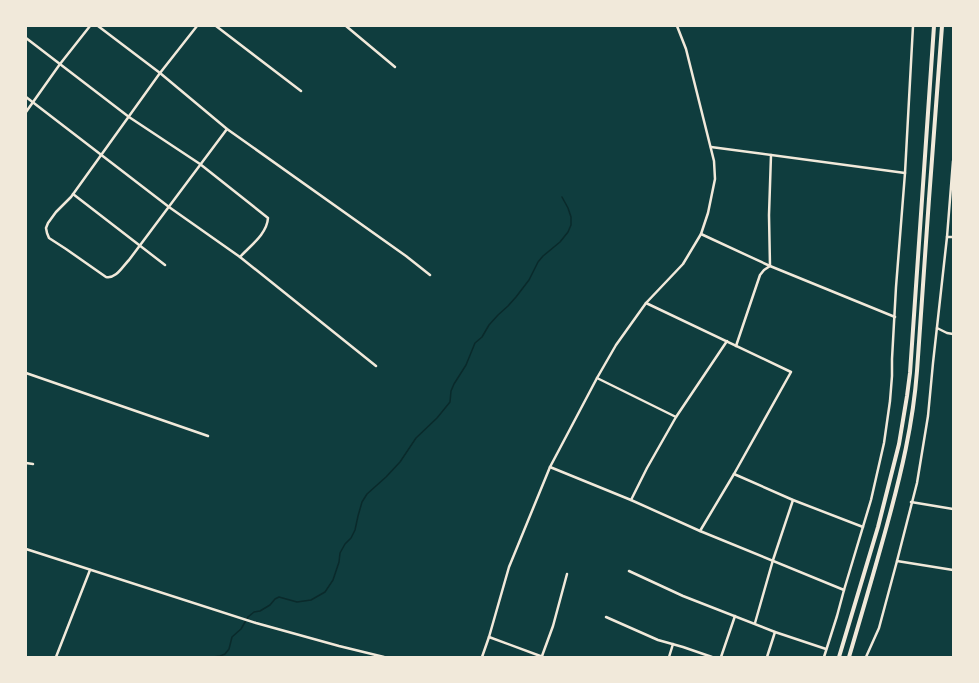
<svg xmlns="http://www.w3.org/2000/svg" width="979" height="683" viewBox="0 0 979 683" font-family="Figtree,sans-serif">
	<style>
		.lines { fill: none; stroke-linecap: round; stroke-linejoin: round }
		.stream { stroke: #0a2a2b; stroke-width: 1.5 }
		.minor { stroke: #f1e9da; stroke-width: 2.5 }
		.trunk { stroke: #f1e9da; stroke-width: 4 }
	</style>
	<rect width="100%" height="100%" fill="#0f3d3e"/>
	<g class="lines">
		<!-- stream -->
		<polyline class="stream" points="213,657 220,656 225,654 229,649 232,637 241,629 248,617 254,612 260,611 270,605 275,599 279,597 297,602 311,600 325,592 333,580 339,562 340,553 345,544 351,538 355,530 358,516 362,502 367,494 386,477 400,462 416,438 437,418 450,402 451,391 454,384 466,365 475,343 482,337 489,325 498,315 508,306 516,297 529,280 538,262 543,256 560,242 568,232 571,225 571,217 568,208 562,197"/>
		<!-- minor -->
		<g class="minor">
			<polyline points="98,26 160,73 227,129 406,256 430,275"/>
			<path d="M197,26L160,73L71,197L56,212L48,223L46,228L47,233L49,238L66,249L106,277C116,279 122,267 129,260L227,129"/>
			<polyline points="216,26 301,91"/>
			<polyline points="346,26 395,67"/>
			<path d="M26,38L129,117L200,164L268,218C267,234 250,246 240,257"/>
			<polyline points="26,97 169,207 240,257 376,366"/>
			<polyline points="26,112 60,64 90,26"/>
			<polyline points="711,147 905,173"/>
			<polyline points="73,194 165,265"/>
			<polyline points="701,234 770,266 895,317"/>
			<polyline points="947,237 953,237"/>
			<polyline points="646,303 791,372 734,474 700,531"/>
			<polyline points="937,328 947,333 953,334"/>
			<polyline points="736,346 760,275 764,270 770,266 769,215 771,155"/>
			<polyline points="26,373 208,436"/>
			<polyline points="597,378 676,417"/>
			<polyline points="26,463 33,464"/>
			<polyline points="550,467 631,500 700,531 844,590"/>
			<polyline points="734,474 793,500 863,527"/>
			<polyline points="631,500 647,468 676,417 727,341"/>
			<polyline points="911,502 953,509"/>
			<polyline points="26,549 256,623 339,646 384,657"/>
			<polyline points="897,561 953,570"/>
			<polyline points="629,571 683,596 775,632 826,649"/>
			<polyline points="606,617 658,640 683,647 712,657"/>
			<polyline points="755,623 773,560 793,500"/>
			<polyline points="489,637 543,657"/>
			<polyline points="542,656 553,626 567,574"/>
			<polyline points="56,657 90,570"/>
			<polyline points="482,657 489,637 509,567 550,467 597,378 616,345 646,303 683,264 701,234 708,213 715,179 714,161 686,49 677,26"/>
			<polyline points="669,657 673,644"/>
			<polyline points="721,657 735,616"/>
			<polyline points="767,657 775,632"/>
			<polyline points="824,657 837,616 844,590 871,500 884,443 890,401 892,376 892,359 896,287 905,173 913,26"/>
			<polyline points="866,657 879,628 897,561 917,483 928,416 933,363 947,237 953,161"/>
		</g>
		<!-- trunk -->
		<g class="trunk">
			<polyline points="839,657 878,527 899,444 907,396 910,373 934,26"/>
			<path d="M849,657C862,613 875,569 887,525C901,474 913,424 917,371L929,199L942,26"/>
		</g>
	</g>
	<!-- border -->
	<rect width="979" height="683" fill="none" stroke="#f1e9da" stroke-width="54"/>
</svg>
